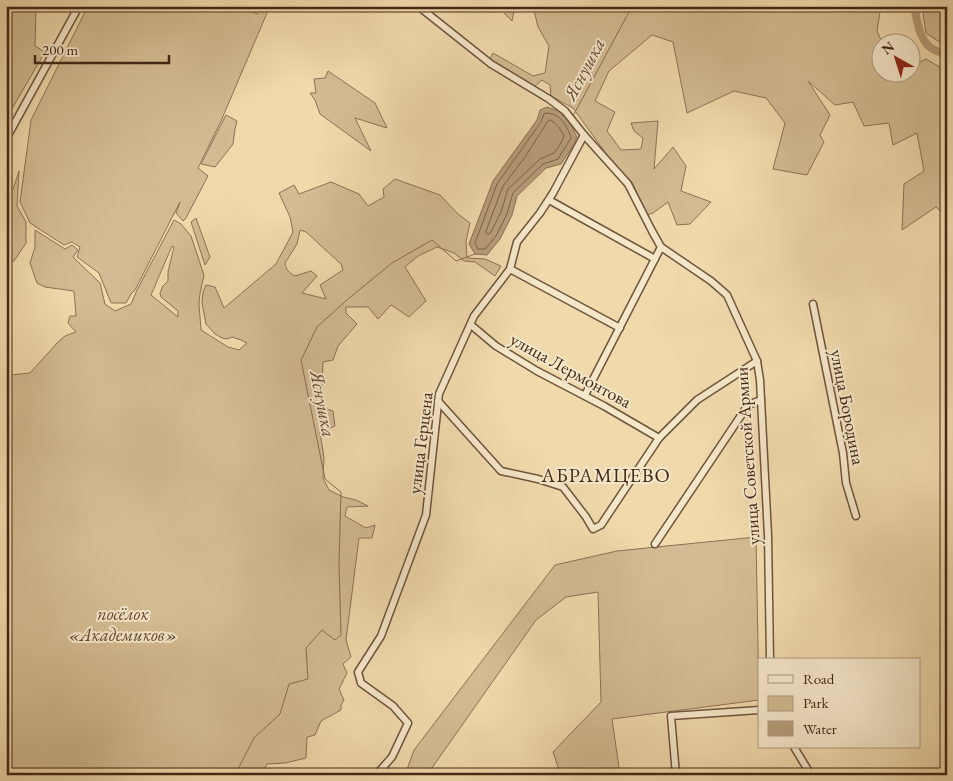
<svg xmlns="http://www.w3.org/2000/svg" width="953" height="781" viewBox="0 0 953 781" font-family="'EB Garamond',serif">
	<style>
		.green { fill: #d3bc93; stroke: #8c7255; fill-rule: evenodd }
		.water { fill: #b69d79; stroke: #886e52 }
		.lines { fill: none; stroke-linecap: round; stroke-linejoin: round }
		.shore { stroke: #7d6248; stroke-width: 1 }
		.stream { stroke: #886e52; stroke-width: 1 }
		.river { stroke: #b69d79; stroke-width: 8 }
		.minor-casing { stroke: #6f543c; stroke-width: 9 }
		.minor { stroke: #f5e7c9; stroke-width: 6 }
		.labels { text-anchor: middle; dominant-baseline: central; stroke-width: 4; stroke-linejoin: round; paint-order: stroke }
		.street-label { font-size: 18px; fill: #442717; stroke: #f5e7c9 }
		.park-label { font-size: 18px; font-style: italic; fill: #614530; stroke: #f5e7c9 }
		.water-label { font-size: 19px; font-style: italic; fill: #664a34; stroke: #f5e7c9 }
		.quarter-label { font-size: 20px; letter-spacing: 1px; fill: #442717; stroke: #f5e7c9 }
	</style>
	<rect width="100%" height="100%" fill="#f0daac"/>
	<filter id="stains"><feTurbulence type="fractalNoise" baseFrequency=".004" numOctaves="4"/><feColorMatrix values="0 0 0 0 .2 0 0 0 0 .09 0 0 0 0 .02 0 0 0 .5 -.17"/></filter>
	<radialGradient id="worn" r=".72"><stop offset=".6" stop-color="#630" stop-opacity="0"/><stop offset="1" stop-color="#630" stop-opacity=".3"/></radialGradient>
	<!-- green -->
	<g class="green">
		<polygon points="6,6 36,6 35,46 45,52 6,119"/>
		<polygon points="88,6 238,6 257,14 261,6 270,6 221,121 198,168 208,176 186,218 183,221 176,213 180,202 135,290 131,294 126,303 111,303 99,273 77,257 80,247 72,242 64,245 30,223 20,202 31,120"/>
		<polygon points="497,6 515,6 512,21"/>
		<polygon points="533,6 881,6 877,31 882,42 880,42 880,72 910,72 911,66 926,59 943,69 947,79 947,217 936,207 902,230 904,184 924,171 917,133 893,145 889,123 864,126 853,102 835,105 808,81 830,115 820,135 824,142 807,175 773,169 785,123 766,98 734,91 687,113 673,42 652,35 609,71 595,101 615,112 607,131 621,150 641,149 643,138 634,131 631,123 658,121 654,169 673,147 686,166 681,191 711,202 690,224 677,225 668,202 653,213 647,215 632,182 615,166 573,108 551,96 550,85 542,80 534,87 490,59 493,53 533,76 545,73 549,46 538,27"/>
		<polygon points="922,6 947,6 947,47 926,33"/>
		<polygon points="328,71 375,103 387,128 355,118 371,151 320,114 315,100 310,93 316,93 314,79 325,78"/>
		<polygon points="226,115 237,121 235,129 233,144 215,167 201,164"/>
		<path d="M19,171L17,206L26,222V243L14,261L6,262C6,243 6,224 8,206C10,195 16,182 19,171Z"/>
		<path d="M395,179L440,195L458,214L470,223L466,241L467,258L485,259L501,266L495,276L475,262L464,261L454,253L437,247L418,256L405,267L426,301L409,317L391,305L378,319L368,307H346V313L357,324L338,346L333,360L323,362L321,407L333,411L335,426L320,432L324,458L323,478L329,490L343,497L356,500L368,506L347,507L345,516L366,528L375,525L372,538H359L346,640L351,657L343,664L347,673L339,689L344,700L341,705V710L321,721L315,735L307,737L306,758L285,763L267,764L261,775H6V379L11,375L30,373L58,342L65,336L76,332L68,323L70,316H76L74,291L45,287L37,283L30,263L35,247V230L65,249L72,245L78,250L73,257L100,283L105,304L115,311L131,304L137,290L174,220L181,224L191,236L204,275L200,293L199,304L201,330L228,347L239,350L247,343L241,340L232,337L227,339L222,338L215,334L206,324L202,303L203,292L206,285L215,287L224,308L276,264L293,232L290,217L279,193L294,185L299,194L331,182L359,194L368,206L384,197L383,189ZM300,230L306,232L341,264L343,270L320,285L326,299L302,293L317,276L311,271L295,276C289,273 286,270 285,263L297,244ZM172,246L174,247L168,272V281L163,286L160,293L161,297L178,311V317L151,295Z"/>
		<polygon points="196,218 210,257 205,265 191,222"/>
		<polygon points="756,537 759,700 612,719 620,775 561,775 553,752 601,702 598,592 566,597 536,620 427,775 405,775 414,750 555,565 617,551"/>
	</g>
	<!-- water -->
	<polygon class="water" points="547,107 559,111 570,123 577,137 571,149 561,164 546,168 517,196 512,215 500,239 487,255 475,254 469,244 493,181 537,120 540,110"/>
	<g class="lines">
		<!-- shore -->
		<g class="shore">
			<path d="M547,113C548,113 554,114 555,115C563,119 569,130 571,138L558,159L543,164L513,193L507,214L496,236L485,249H478L475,243L497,184L541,122L544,114Z"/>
			<path d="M550,120C556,122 561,130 564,136L561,143L554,153L540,159L508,189L501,212L491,232L489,234H487L486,231L503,186L525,157L548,121Z"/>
		</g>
		<!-- stream -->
		<g class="stream">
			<polyline points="573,116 629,12 628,6"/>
			<polyline points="235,775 254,738 280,714 289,684 308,679 306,648 322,630 335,640 341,635 339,563 341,492 325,479 301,360 317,327 348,299 392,263 432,240 456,261 475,254"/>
		</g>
		<!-- river -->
		<path class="river" d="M914,6C917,20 919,39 931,48C936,51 942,53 947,55"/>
		<!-- minor casing -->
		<g class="minor-casing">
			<g id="minor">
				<polyline points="418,6 491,64 549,99 565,111 584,135 628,184 652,231 661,247 711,281 727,295 757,361 760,380 768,535 770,660"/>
				<polyline points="6,139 79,6"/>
				<polyline points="549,200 655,259"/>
				<polyline points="510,269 620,328"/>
				<polyline points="813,304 843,453 846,483 856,516"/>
				<polyline points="471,325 496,346 537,371 604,406 659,438"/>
				<polyline points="585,395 661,247"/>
				<polyline points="438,401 501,471 538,479 563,487 586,517 593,529 601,525 659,438 697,400 757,361"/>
				<polyline points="655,544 748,405 761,400"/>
				<polyline points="794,747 811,775"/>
				<polyline points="376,775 392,757 408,723 393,706 361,683 358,672 381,636 426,515 439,394 474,316 510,269 517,242 540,213 553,193 584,135"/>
				<polyline points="676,775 671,716 759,710"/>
			</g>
		</g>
		<!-- minor -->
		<use href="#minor" class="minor"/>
	</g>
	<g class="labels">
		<!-- street labels -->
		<g class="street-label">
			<text transform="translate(571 370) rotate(29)">улица Лермонтова</text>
			<text transform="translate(848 407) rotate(79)">улица Бородина</text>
			<text transform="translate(420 443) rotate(-83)">улица Герцена</text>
			<text transform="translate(747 456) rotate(-94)">улица Советской Армии</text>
		</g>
		<!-- park labels -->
		<g class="park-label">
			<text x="123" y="613">посёлок<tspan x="123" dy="21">«Академиков»</tspan></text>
		</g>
		<!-- water labels -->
		<g class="water-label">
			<text transform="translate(584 69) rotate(-62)">Яснушка</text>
			<text transform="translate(323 404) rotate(79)">Яснушка</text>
		</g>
		<!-- quarter labels -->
		<g class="quarter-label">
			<text x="606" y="475">АБРАМЦЕВО</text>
		</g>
	</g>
	<!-- margin -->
	<rect width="953" height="781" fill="none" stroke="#f0daac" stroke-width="25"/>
	<rect x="8" y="8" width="938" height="766" fill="none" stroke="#442717" stroke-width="2.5"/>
	<rect x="12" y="12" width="928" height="756" fill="none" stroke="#442717"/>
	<!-- legend -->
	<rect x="758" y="658" width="162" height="90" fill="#f5e7c9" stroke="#ae9a82"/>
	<rect x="768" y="675" width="25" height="8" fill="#f5e7c9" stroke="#ae9a82"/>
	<text x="803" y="684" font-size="15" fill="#442717">Road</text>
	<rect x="768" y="696" width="25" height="15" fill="#d3bc93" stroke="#ae9a82"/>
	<text x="803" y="708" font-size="15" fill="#442717">Park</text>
	<rect x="768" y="721" width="25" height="15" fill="#b69d79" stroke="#ae9a82"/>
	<text x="803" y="734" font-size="15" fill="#442717">Water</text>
	<!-- north arrow -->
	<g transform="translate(896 58) rotate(321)"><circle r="24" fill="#f5e7c9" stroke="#ae9a82"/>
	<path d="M0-4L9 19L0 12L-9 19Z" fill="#8f2418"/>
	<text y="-8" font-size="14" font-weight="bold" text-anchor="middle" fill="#442717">N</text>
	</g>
	<!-- scale -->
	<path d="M35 55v8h134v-8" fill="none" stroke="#442717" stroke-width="2.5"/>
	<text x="42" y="55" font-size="15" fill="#442717" stroke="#f5e7c9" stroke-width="4" paint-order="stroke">200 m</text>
	<rect width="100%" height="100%" filter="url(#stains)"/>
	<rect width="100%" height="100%" fill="url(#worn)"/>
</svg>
